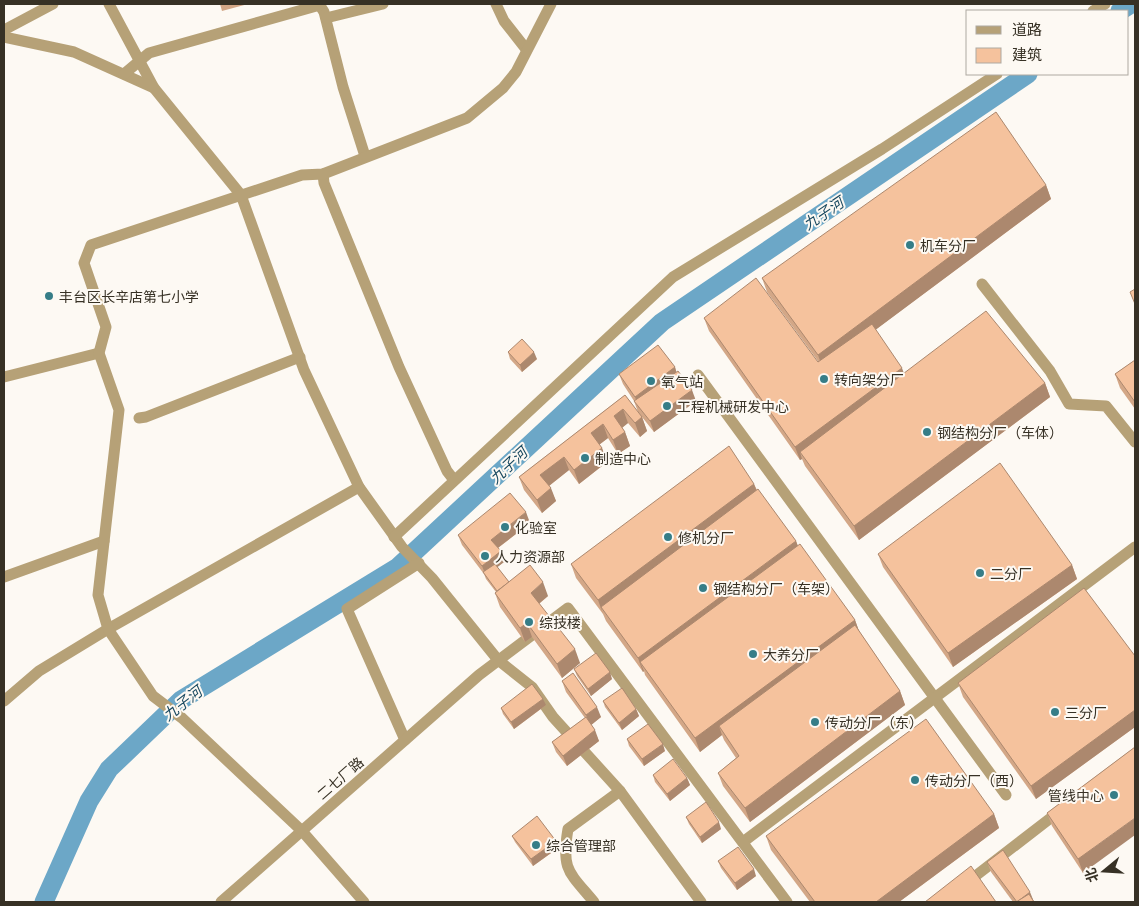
<svg xmlns="http://www.w3.org/2000/svg" width="1139" height="906" viewBox="0 0 1139 906" font-family="Barlow,'Noto Sans SC',sans-serif">
	<style>
		.lines { fill: none; stroke-linecap: round; stroke-linejoin: round }
		.river { stroke: #6ca7c7; stroke-width: 19 }
		.minor { stroke: #b6a177; stroke-width: 11 }
		.wall { fill: #d3a787 }
		.shaded-wall { fill: #ac886e }
		.building { fill: #f5c29d; stroke: #ac886e }
		.poi-dot { fill: #367d87; stroke: #fdf9f3; stroke-width: 2 }
		.labels { text-anchor: middle; dominant-baseline: central; stroke-width: 4; stroke-linejoin: round; paint-order: stroke }
		.poi-label { font-size: 14px; fill: #373125; stroke: #fdf9f3; text-anchor: start }
		.street-label { font-size: 14px; fill: #373125; stroke: #fdf9f3 }
		.water-label { font-size: 15px; font-style: italic; fill: #18485f; stroke: #fdf9f3 }
	</style>
	<rect width="100%" height="100%" fill="#fdf9f3"/>
	<g class="lines">
		<!-- river -->
		<g class="river">
			<polyline points="1120,11 1131,4"/>
			<polyline points="44,902 89,801 109,769 181,700 398,567 662,322 1028,74"/>
		</g>
		<!-- minor -->
		<g class="minor">
			<polyline points="109,4 154,88 241,195 304,370 359,487 402,547 432,578 498,660 532,687 553,717 620,791 701,902"/>
			<polyline points="319,4 324,12 343,87 365,156"/>
			<polyline points="496,4 504,21 526,49"/>
			<polyline points="1093,11 1105,4"/>
			<polyline points="326,18 383,4"/>
			<polyline points="4,30 53,4"/>
			<polyline points="4,37 74,52 154,88"/>
			<polyline points="124,74 149,53 320,5"/>
			<polyline points="323,174 324,183 399,367 447,471 454,480"/>
			<polyline points="982,284 1050,371 1069,404 1106,406 1135,442"/>
			<polyline points="698,375 1006,795"/>
			<polyline points="4,377 99,353"/>
			<polyline points="139,418 146,417 300,357"/>
			<polyline points="394,537 673,277 882,149 997,74"/>
			<polyline points="4,577 104,541"/>
			<polyline points="4,701 39,671 108,629 359,487"/>
			<polyline points="405,740 347,609 419,563"/>
			<polyline points="743,842 1135,547"/>
			<polyline points="965,884 1061,810"/>
			<polyline points="221,902 479,675 568,608 787,902"/>
			<polyline points="364,902 302,831 182,718 153,696 108,629 98,595 119,410 99,353 106,327 84,263 91,245 302,175 323,174 467,118 503,88 516,72 551,4"/>
			<path d="M594,902C569,872 561,870 568,829L620,791"/>
		</g>
	</g>
	<!-- wall -->
	<g class="wall">
		<polygon points="220,4 248,4 222,11"/>
		<polygon points="1046,185 1051,199 875,330 904,373 1045,383 1050,397 859,540 805,466 802,459 800,460 709,331 704,318 818,361 767,292 762,278"/>
		<polygon points="508,352 537,359 522,372 510,359"/>
		<polygon points="1135,360 1135,409 1120,388 1115,374"/>
		<polygon points="675,367 676,372 696,401 654,432 638,412 634,401 623,384 619,374"/>
		<polygon points="625,395 642,417 647,431 640,437 628,423 622,428 625,432 630,446 618,454 608,438 599,445 602,448 607,462 579,484 569,470 549,486 556,501 542,513 524,490 519,477"/>
		<polygon points="754,484 757,490 796,541 798,546 855,620 859,631 900,691 905,705 750,822 723,786 718,773 736,758 724,740 722,735 700,752 645,675 644,671 643,672 606,621 603,614 576,578 571,564"/>
		<polygon points="530,523 498,548 501,551 504,562 497,567 509,582 548,596 539,604 580,663 562,678 532,637 525,642 500,607 495,593 496,592 486,579 484,574 462,545 458,535"/>
		<polygon points="878,554 1072,565 1077,579 953,667 883,567"/>
		<polygon points="1135,656 1135,727 1036,799 963,697 958,683"/>
		<polygon points="574,669 612,679 591,696 577,676"/>
		<polygon points="562,681 601,717 591,725 599,741 567,766 556,752 552,742 585,718 566,692"/>
		<polygon points="603,701 636,709 639,716 622,730 605,707"/>
		<polygon points="546,705 514,729 503,714 501,708"/>
		<polygon points="627,739 665,751 644,766 629,746"/>
		<polygon points="1135,747 1083,873 1052,826 1047,813"/>
		<polygon points="653,775 687,778 690,785 670,801 655,782"/>
		<polygon points="994,814 999,828 899,902 810,902 771,850 766,836"/>
		<polygon points="686,817 721,829 702,843 689,824"/>
		<polygon points="512,836 558,848 533,866 515,842"/>
		<polygon points="718,861 756,876 737,890 721,868"/>
		<polygon points="987,862 1034,902 1013,902 991,872"/>
	</g>
	<!-- shaded-wall -->
	<g class="shaded-wall">
		<polygon points="1046,185 1051,199 823,369 818,355"/>
		<polygon points="534,352 537,359 522,372 520,365"/>
		<polygon points="675,367 678,378 639,408 635,397"/>
		<polygon points="902,368 907,382 800,452 802,459 800,460 795,447"/>
		<polygon points="1045,383 1050,397 859,540 854,526"/>
		<polygon points="692,390 696,401 654,432 650,421"/>
		<polygon points="623,409 628,423 619,430 614,416"/>
		<polygon points="642,417 647,431 640,437 635,423"/>
		<polygon points="603,424 608,438 596,447 591,433"/>
		<polygon points="625,432 630,446 618,454 613,440"/>
		<polygon points="602,448 607,462 579,484 574,470"/>
		<polygon points="564,457 569,470 545,489 540,475"/>
		<polygon points="754,484 759,497 601,607 603,614 598,600"/>
		<polygon points="551,488 556,501 542,513 537,500"/>
		<polygon points="526,512 530,523 495,550 491,540"/>
		<polygon points="796,541 801,555 640,662 644,671 643,672 638,658"/>
		<polygon points="501,551 504,562 486,576 482,566"/>
		<polygon points="1072,565 1077,579 953,667 948,653"/>
		<polygon points="543,582 548,596 536,606 531,593"/>
		<polygon points="855,620 860,634 719,726 722,735 700,752 695,738"/>
		<polygon points="527,623 532,637 525,642 520,628"/>
		<polygon points="575,649 580,663 562,678 557,664"/>
		<polygon points="610,672 612,679 591,696 588,689"/>
		<polygon points="900,691 905,705 750,822 745,808"/>
		<polygon points="543,699 546,705 514,729 511,722"/>
		<polygon points="597,707 601,717 590,726 586,715"/>
		<polygon points="636,709 639,716 622,730 619,723"/>
		<polygon points="1135,710 1135,727 1036,799 1031,786"/>
		<polygon points="595,730 599,741 567,766 563,756"/>
		<polygon points="663,744 665,751 644,766 642,759"/>
		<polygon points="687,778 690,785 670,801 667,794"/>
		<polygon points="994,814 999,828 899,902 876,902"/>
		<polygon points="1135,818 1135,835 1083,873 1078,859"/>
		<polygon points="719,822 721,829 702,843 700,837"/>
		<polygon points="556,841 558,848 533,866 531,859"/>
		<polygon points="754,869 756,876 737,890 735,883"/>
		<polygon points="1030,892 1034,902 1017,902"/>
	</g>
	<!-- building -->
	<g class="building">
		<polygon points="996,112 1046,185 818,355 762,278"/>
		<polygon points="756,278 818,362 872,324 902,368 795,447 704,318"/>
		<polygon points="1135,289 1135,304 1130,292"/>
		<polygon points="986,311 1045,383 854,526 800,452"/>
		<polygon points="522,339 534,352 520,365 508,352"/>
		<polygon points="658,345 675,367 635,397 619,374"/>
		<polygon points="1135,360 1135,402 1115,374"/>
		<polygon points="678,371 692,390 650,421 634,401"/>
		<polygon points="625,395 642,417 635,423 623,409 614,416 625,432 613,440 603,424 591,433 602,448 574,470 564,457 540,475 551,488 537,500 519,477"/>
		<polygon points="729,446 754,484 598,600 571,564"/>
		<polygon points="1000,463 1072,565 948,653 878,554"/>
		<polygon points="758,489 796,541 638,658 601,607"/>
		<polygon points="510,493 526,512 491,540 501,551 482,566 458,535"/>
		<polygon points="800,544 855,620 695,738 640,662"/>
		<polygon points="495,564 509,582 497,591 483,572"/>
		<polygon points="530,565 543,582 531,593 575,649 557,664 527,623 520,628 495,593"/>
		<polygon points="1084,588 1135,656 1135,710 1031,786 958,683"/>
		<polygon points="855,625 900,691 745,808 718,773 739,756 719,726"/>
		<polygon points="596,653 610,672 588,689 574,669"/>
		<polygon points="573,673 597,707 586,715 562,681"/>
		<polygon points="532,684 543,699 511,722 501,708"/>
		<polygon points="622,688 636,709 619,723 603,701"/>
		<polygon points="586,717 595,730 563,756 552,742"/>
		<polygon points="926,719 994,814 876,902 815,902 766,836"/>
		<polygon points="648,724 663,744 642,759 627,739"/>
		<polygon points="1135,747 1135,818 1078,859 1047,813"/>
		<polygon points="673,759 687,778 667,794 653,775"/>
		<polygon points="706,802 719,822 700,837 686,817"/>
		<polygon points="537,816 556,841 531,859 512,836"/>
		<polygon points="738,847 754,869 735,883 718,861"/>
		<polygon points="1003,850 1030,892 1017,902 987,862"/>
		<polygon points="971,866 996,902 925,902"/>
		<polygon points="1029,894 1034,902 1016,902"/>
	</g>
	<!-- markers -->
	<g class="poi-dot">
		<circle cx="910" cy="245" r="5"/>
		<circle cx="49" cy="296" r="5"/>
		<circle cx="824" cy="379" r="5"/>
		<circle cx="651" cy="381" r="5"/>
		<circle cx="667" cy="406" r="5"/>
		<circle cx="927" cy="432" r="5"/>
		<circle cx="585" cy="458" r="5"/>
		<circle cx="505" cy="527" r="5"/>
		<circle cx="668" cy="537" r="5"/>
		<circle cx="485" cy="556" r="5"/>
		<circle cx="980" cy="573" r="5"/>
		<circle cx="703" cy="588" r="5"/>
		<circle cx="529" cy="622" r="5"/>
		<circle cx="753" cy="654" r="5"/>
		<circle cx="1055" cy="712" r="5"/>
		<circle cx="815" cy="722" r="5"/>
		<circle cx="915" cy="780" r="5"/>
		<circle cx="1114" cy="795" r="5"/>
		<circle cx="536" cy="845" r="5"/>
	</g>
	<g class="labels">
		<!-- poi labels -->
		<g class="poi-label">
			<text x="920" y="245">机车分厂</text>
			<text x="59" y="296">丰台区长辛店第七小学</text>
			<text x="834" y="379">转向架分厂</text>
			<text x="661" y="381">氧气站</text>
			<text x="677" y="406">工程机械研发中心</text>
			<text x="937" y="432">钢结构分厂（车体）</text>
			<text x="595" y="458">制造中心</text>
			<text x="515" y="527">化验室</text>
			<text x="678" y="537">修机分厂</text>
			<text x="495" y="556">人力资源部</text>
			<text x="990" y="573">二分厂</text>
			<text x="713" y="588">钢结构分厂（车架）</text>
			<text x="539" y="622">综技楼</text>
			<text x="763" y="654">大养分厂</text>
			<text x="1065" y="712">三分厂</text>
			<text x="825" y="722">传动分厂（东）</text>
			<text x="925" y="780">传动分厂（西）</text>
			<text x="1104" y="795" text-anchor="end">管线中心</text>
			<text x="546" y="845">综合管理部</text>
		</g>
		<!-- street labels -->
		<g class="street-label">
			<text transform="translate(340 778) rotate(-41)">二七厂路</text>
		</g>
		<!-- water labels -->
		<g class="water-label">
			<text transform="translate(823 213) rotate(-34)">九子河</text>
			<text transform="translate(508 465) rotate(-43)">九子河</text>
			<text transform="translate(182 703) rotate(-38)">九子河</text>
		</g>
	</g>
	<!-- border -->
	<rect width="1139" height="906" fill="none" stroke="#373125" stroke-width="10"/>
	<!-- legend -->
	<rect x="966" y="10" width="162" height="65" fill="#fdf9f3" stroke="#aea9a1"/>
	<rect x="976" y="26" width="25" height="8" fill="#b6a177" stroke="#aea9a1"/>
	<text x="1012" y="35" font-size="15" fill="#373125">道路</text>
	<rect x="976" y="48" width="25" height="15" fill="#f5c29d" stroke="#aea9a1"/>
	<text x="1012" y="60" font-size="15" fill="#373125">建筑</text>
	<!-- north arrow -->
	<g transform="translate(1104 871) rotate(252)" stroke="#fdf9f3" stroke-width="4" paint-order="stroke">
	<path d="M0-4L9 19L0 12L-9 19Z" fill="#373125"/>
	<text y="-8" font-size="14" font-weight="bold" text-anchor="middle" fill="#373125">北</text>
	</g>
</svg>
